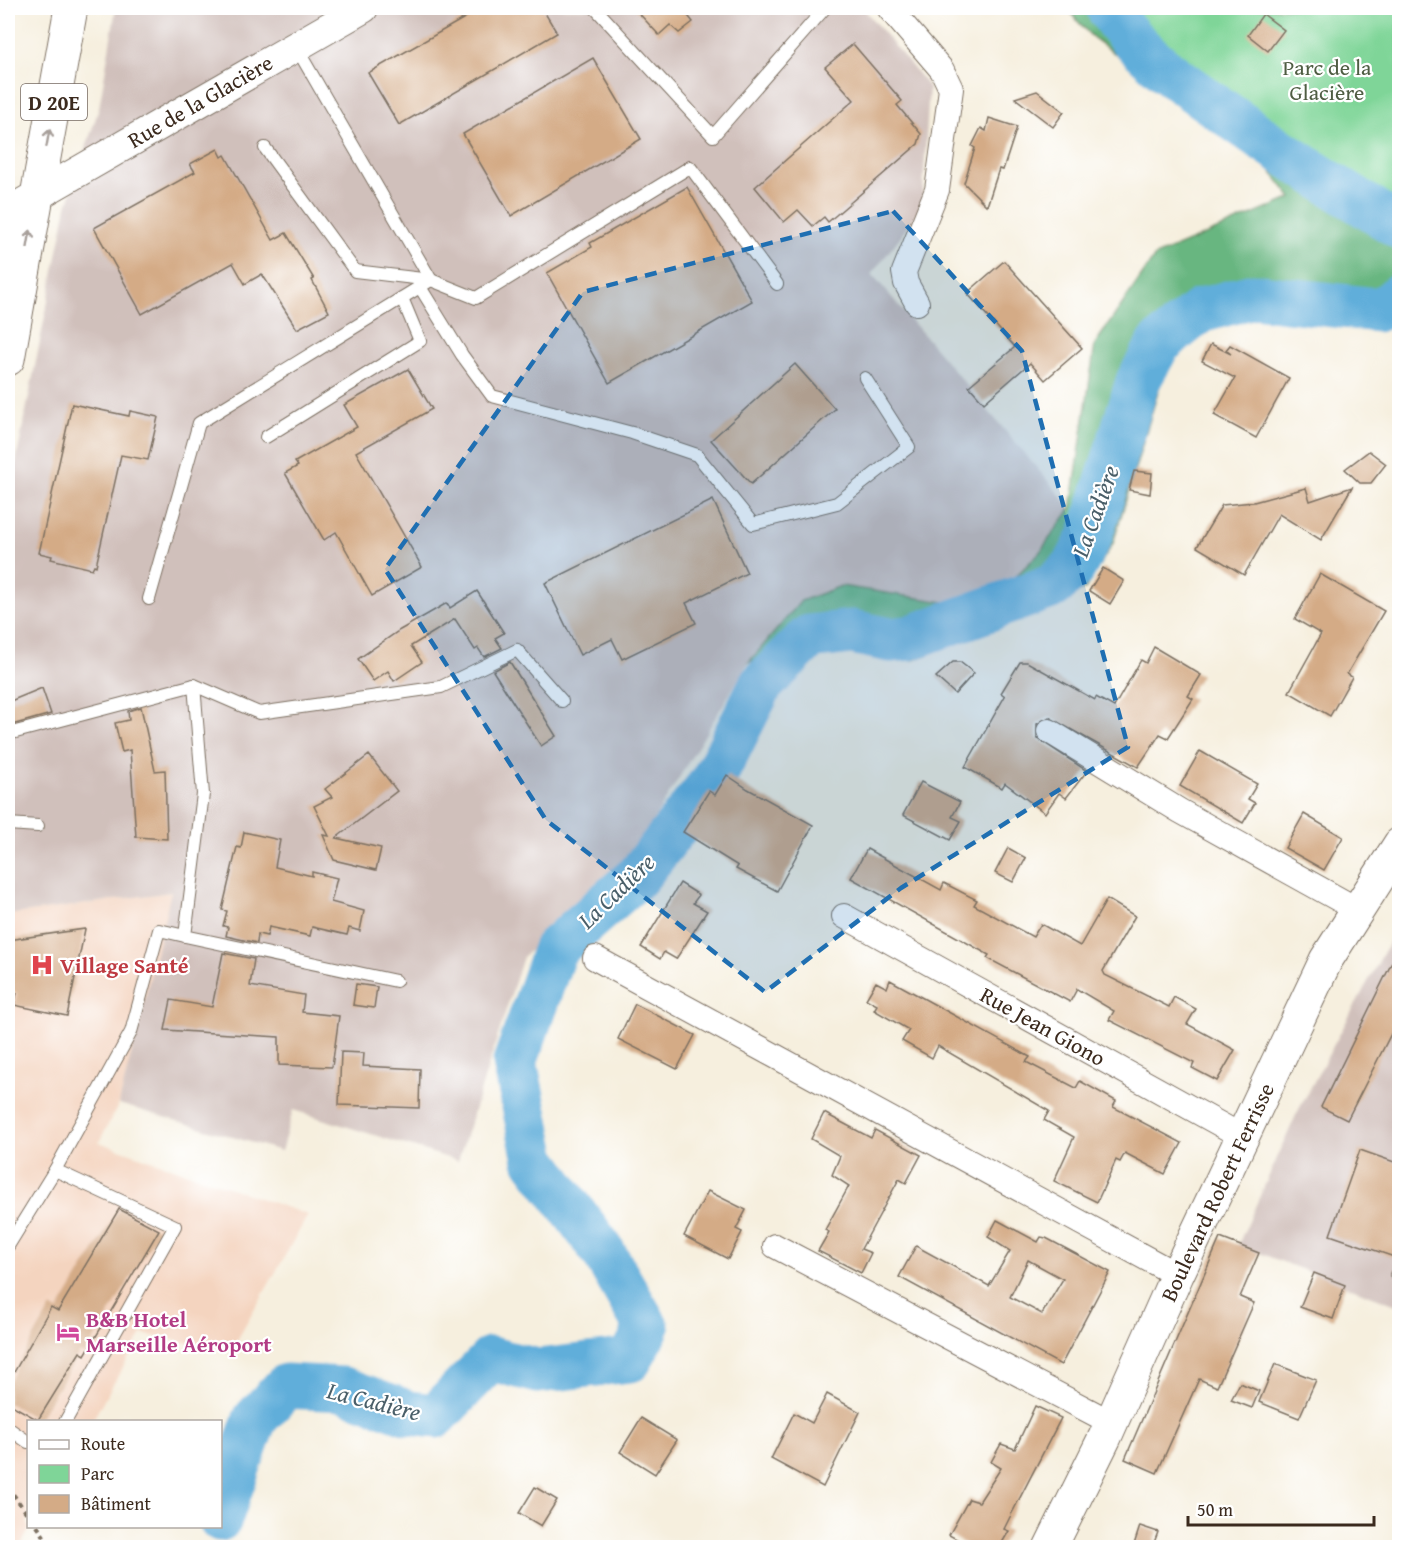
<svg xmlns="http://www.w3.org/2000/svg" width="1407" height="1555" viewBox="0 0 1407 1555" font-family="'Gentium Book Plus',serif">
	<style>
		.built { fill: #f4d4bf }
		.industrial { fill: #d0c0bb }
		.green { fill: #7fd598; stroke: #5d805b; stroke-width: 1.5 }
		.forest { fill: #67b680; stroke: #51704f; stroke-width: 1.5 }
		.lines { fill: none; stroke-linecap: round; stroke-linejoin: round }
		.river { stroke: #61aeda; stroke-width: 45 }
		.building { fill: #d4ab86; fill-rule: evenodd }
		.service-casing { stroke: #7c6f61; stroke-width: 14 }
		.minor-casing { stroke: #7c6f61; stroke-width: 26 }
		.tertiary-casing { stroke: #7c6f61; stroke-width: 32 }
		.secondary-casing { stroke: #7c6f61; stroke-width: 35 }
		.primary-casing { stroke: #7c6f61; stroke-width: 35 }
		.trunk-casing { stroke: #7c6f61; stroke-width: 35 }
		.path { stroke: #7c6f61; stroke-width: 4; stroke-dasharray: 4.5 4.5; stroke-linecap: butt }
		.service { stroke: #fff; stroke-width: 12 }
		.minor { stroke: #fff; stroke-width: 24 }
		.tertiary { stroke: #fff; stroke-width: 30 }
		.secondary { stroke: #fff; stroke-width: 33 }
		.primary { stroke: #fff; stroke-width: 33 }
		.trunk { stroke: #fff; stroke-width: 33 }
		.oneway { stroke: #a79f9a }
		.marked { fill: #1f6fb2; fill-opacity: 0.2; stroke: #1f6fb2; stroke-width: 4.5; stroke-dasharray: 12 8; stroke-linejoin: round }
		.labels { text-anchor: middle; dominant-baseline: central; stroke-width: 4.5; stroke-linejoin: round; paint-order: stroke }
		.shield { fill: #fff; stroke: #766a62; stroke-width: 1.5 }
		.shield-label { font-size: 21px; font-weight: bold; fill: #3b2a1e }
		.park-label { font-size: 22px; fill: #4f5d43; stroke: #fff }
		.street-label { font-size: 22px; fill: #3b2a1e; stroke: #fff }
		.health-label { font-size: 22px; font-weight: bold; fill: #be3a42; stroke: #fff; text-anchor: start }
		.hotel-label { font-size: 22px; font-weight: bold; fill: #b23c85; stroke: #fff; text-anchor: start }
		.water-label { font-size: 24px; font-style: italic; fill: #4a5f69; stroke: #fff }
	</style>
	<rect width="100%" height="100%" fill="#fff"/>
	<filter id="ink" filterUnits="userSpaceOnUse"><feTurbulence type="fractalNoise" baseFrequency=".0167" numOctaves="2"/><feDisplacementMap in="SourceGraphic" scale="12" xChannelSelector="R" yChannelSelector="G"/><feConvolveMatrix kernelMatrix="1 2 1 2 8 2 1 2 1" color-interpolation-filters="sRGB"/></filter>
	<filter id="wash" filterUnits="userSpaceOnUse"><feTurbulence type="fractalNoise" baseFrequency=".008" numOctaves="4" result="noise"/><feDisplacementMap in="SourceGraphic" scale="24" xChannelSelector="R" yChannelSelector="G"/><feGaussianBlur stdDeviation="1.35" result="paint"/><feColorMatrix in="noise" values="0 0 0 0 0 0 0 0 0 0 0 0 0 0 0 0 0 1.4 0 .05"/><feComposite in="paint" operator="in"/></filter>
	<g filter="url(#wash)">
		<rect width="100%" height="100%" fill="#f6efde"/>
		<!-- built -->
		<polygon class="built" points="172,892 119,1104 99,1142 308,1215 231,1351 142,1334 92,1421 28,1422 28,1526 31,1527 19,1548 8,1547 8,915"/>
		<!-- industrial -->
		<g class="industrial">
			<polygon points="116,8 863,8 929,87 922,208 872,274 1071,508 1040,552 1006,586 951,603 841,586 800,601 749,662 628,862 523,957 458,1161 293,1110 281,1151 119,1104 171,892 8,915 8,501 67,206 99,108"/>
			<polygon points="1399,924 1399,1306 1238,1245 1297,1113"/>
		</g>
		<!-- green -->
		<polygon class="green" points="1121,8 1399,8 1399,213 1168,61 1129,23"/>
		<!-- forest -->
		<polygon class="forest" points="1066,8 1121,8 1129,23 1168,61 1399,213 1400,329 1398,330 1281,306 1173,341 1113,543 1085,589 914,660 832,639 749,662 801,601 841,586 951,603 1006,586 1040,552 1071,508 1095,344 1155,256 1292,198 1266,165 1091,36"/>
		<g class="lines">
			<!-- river -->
			<g class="river">
				<path d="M1108,8C1139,57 1187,86 1234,119C1288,157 1343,192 1400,227"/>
				<polyline points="220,1519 255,1419 286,1386 343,1389 409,1413 436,1416 491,1359 538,1371 630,1360 647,1328 602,1250 535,1160 515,1062 555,949 639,875 713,780 761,685 809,637 852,632 890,640 909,638 1053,586 1074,567 1090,537 1138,381 1159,344 1200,311 1253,296 1377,310 1391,303 1400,295"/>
			</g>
		</g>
		<g id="blocks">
			<!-- building -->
			<g class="building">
				<polygon points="482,8 542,8 557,33 399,125 368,73"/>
				<polygon points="634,8 690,8 685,12 693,22 679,33 670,25 659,35"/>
				<polygon points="1263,14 1284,30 1268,51 1248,35"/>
				<polygon points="853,44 902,101 897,105 921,134 918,144 828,222 824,217 813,226 798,210 784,222 755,187 854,100 825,67"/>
				<polygon points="593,58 641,139 511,216 463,134"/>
				<polygon points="1037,91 1064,112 1053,127 1015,98"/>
				<polygon points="989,118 1017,127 1003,170 999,169 987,206 964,183 975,148 972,146 981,128 986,131"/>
				<polygon points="218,149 222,157 225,155 273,240 286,233 314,279 312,280 329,312 297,329 262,274 245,284 233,263 142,314 94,228 195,172 190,164"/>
				<polygon points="687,187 752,301 609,383 547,273 592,247 590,243"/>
				<polygon points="1004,261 1082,348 1045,380 1030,363 984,403 969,386 1015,347 967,293"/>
				<polygon points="1211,344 1231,354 1226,350 1230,345 1289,378 1256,438 1214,415 1235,378 1202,361"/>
				<polygon points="795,364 835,409 751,484 711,440"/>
				<polygon points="408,369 432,409 356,452 422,567 372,596 336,532 324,540 285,473 298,466 295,462 357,427 344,405"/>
				<polygon points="72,404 129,416 130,411 158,417 148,460 121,455 96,566 94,565 92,569 51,559 52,556 39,553"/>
				<polygon points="1369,451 1386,464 1371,483 1360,483 1345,469"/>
				<polygon points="1134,471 1152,473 1150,494 1129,490"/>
				<polygon points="1352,487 1321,540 1279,514 1244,575 1197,547 1222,505 1254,502 1306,488 1310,501"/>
				<polygon points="713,500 747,573 686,603 696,623 622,659 612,639 580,655 545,583"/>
				<polygon points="1103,568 1124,581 1110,604 1089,591"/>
				<polygon points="1320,574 1384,611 1347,674 1352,677 1330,716 1289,692 1321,634 1295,619"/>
				<polygon points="477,591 504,633 495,638 502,648 484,657 478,648 475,650 455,619 411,646 422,662 394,681 388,671 373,681 358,659 400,630 447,603 450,608"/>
				<polygon points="1154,647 1201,675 1188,696 1193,699 1168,738 1160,734 1138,767 1049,717 1037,724 1037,738 1087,771 1066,798 1059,793 1045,813 1005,783 1002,788 965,767 1005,696 1001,693 1020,662 1027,662 1095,700 1096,697 1114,707 1141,660 1146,663"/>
				<polygon points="510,662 556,736 541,746 493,671"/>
				<polygon points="953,662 960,662 974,673 955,694 936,677"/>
				<polygon points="42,688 51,714 8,726 8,702"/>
				<polygon points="141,707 155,771 165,770 167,839 136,837 130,750 122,752 115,723 129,720 128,711"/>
				<polygon points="1200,751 1257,784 1248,799 1255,803 1243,823 1180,786"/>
				<polygon points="369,755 397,791 336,838 381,848 376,870 334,860 323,835 329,836 314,806 332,797 325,789"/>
				<polygon points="727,775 748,789 813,825 777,891 736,869 738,866 683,832 709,791 715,795"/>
				<polygon points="921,782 960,802 952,817 961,821 950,840 903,815"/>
				<polygon points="1304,814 1343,837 1324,870 1285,848"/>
				<polygon points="244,832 280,840 275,867 312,876 312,872 337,878 331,902 364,911 360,931 349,928 347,935 312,927 310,936 269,927 267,936 258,934 257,943 226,936 228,927 223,926 227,911 222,910 237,847 241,848"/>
				<polygon points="1008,848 1026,858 1013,882 995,873"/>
				<polygon points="867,849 941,890 944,883 977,900 974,905 1033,937 1041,924 1080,946 1107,899 1135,916 1103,971 1105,975 1169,1007 1174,997 1196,1009 1187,1024 1235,1050 1217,1081 1192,1068 1194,1063 1109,1020 1114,1011 1077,989 1070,1002 987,958 989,955 851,878"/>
				<polygon points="680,883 699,895 693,903 707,911 676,959 664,952 660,959 641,947"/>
				<polygon points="85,929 67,1016 14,1005 17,993 8,991 8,940"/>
				<polygon points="1400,946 1400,1016 1347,1120 1321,1107"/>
				<polygon points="223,953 254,959 250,986 304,995 302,1012 339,1016 332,1067 279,1065 279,1037 165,1030 171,1000 212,1007"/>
				<polygon points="890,980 1030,1057 1026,1062 1076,1088 1080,1081 1116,1101 1113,1107 1182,1143 1165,1174 1125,1153 1120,1162 1116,1160 1097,1202 1054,1181 1074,1137 1044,1120 1049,1111 938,1046 932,1058 902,1041 909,1030 874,1010 877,1005 866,999 876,982 887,988"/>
				<polygon points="356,984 377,987 374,1008 353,1005"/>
				<polygon points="635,1004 695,1035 677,1069 618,1039"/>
				<polygon points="341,1052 364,1053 363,1066 420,1069 419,1108 339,1105"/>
				<polygon points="824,1113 871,1138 875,1130 921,1155 906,1183 899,1179 861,1249 871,1253 861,1273 818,1251 829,1232 825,1230 849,1186 832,1175 840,1156 811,1139"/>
				<polygon points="1360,1150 1400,1164 1400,1259 1330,1235"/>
				<polygon points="708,1191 746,1210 736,1229 742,1232 728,1259 684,1236"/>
				<polygon points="119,1209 159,1230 85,1355 80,1352 38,1420 8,1403 8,1383 51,1307 58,1311"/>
				<path d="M997,1220L1038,1242L1041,1237L1046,1238L1110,1272L1061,1365L899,1277L916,1246L989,1286L1010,1251L988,1237ZM1028,1260L1063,1279L1042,1314L1010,1297Z"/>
				<polygon points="1220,1238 1259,1253 1240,1297 1254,1303 1217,1387 1199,1379 1157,1473 1125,1459"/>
				<polygon points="1314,1273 1345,1285 1333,1319 1300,1307"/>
				<polygon points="1275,1364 1316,1380 1299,1418 1259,1402"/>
				<polygon points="1240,1383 1259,1391 1252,1408 1231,1400"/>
				<polygon points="827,1394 860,1412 823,1487 771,1459 794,1413 812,1423"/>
				<polygon points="1035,1406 1061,1418 1009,1519 1004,1529 1009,1531 999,1548 973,1548 949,1535 969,1499 979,1502 1001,1468 991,1462 1001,1444 1015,1449"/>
				<polygon points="641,1418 677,1440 655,1474 620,1452"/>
				<polygon points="535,1487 557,1500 541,1526 519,1513"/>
				<polygon points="1140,1526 1158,1532 1152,1548 1133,1548"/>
			</g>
		</g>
	</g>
	<g filter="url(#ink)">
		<use href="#blocks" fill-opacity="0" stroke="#7c6f61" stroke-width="1.5"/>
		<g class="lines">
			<!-- service casing -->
			<g class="service-casing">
				<g id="service">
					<polyline points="595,8 713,136 825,8"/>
					<polyline points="265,148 355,271 431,280 476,298 690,167 777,284"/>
					<polyline points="420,287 462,355 492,396 632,433 697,455 753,524 837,503 909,447 865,378"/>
					<polyline points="266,437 420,341 402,298"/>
					<polyline points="149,599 199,423 431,280 296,47"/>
					<polyline points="194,685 203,794 185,936 396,981"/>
					<polyline points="8,734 194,685 259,713 441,687 517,650 562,701"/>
					<polyline points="8,824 38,826"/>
					<polyline points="55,1170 175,1226 65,1422"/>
					<polyline points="8,1246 55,1170 131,1032 159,930 185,936"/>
					<polyline points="1396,1275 1400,1276"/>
					<polyline points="8,1428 28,1442"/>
				</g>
			</g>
			<!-- minor casing -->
			<g class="minor-casing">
				<g id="minor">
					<polyline points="889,8 942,70 951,89 937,190 904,272 906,283 917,303"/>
					<polyline points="1049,731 1180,811 1358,910"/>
					<polyline points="844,916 1243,1137"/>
					<polyline points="595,958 1177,1275"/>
					<polyline points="775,1246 1112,1423"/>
				</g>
			</g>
			<!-- tertiary casing -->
			<g class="tertiary-casing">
				<polyline id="tertiary" points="8,212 363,8"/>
			</g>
			<!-- secondary casing -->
			<g class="secondary-casing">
				<polyline id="secondary" points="1050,1548 1105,1437 1177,1275 1326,960 1400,844"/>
			</g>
			<!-- primary casing -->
			<g class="primary-casing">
				<polyline id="primary" points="8,359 37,196"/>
			</g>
			<!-- trunk casing -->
			<g class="trunk-casing">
				<polyline id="trunk" points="37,196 71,8"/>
			</g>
			<!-- path -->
			<g class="path">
				<polyline points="8,1487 28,1515"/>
				<polyline points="37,1526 52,1548"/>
			</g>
			<!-- service -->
			<use href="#service" class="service"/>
			<!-- minor -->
			<use href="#minor" class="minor"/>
			<!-- tertiary -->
			<use href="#tertiary" class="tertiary"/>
			<!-- secondary -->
			<use href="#secondary" class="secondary"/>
			<!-- primary -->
			<use href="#primary" class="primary"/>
			<!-- trunk -->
			<use href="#trunk" class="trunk"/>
		</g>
		<!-- one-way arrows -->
		<defs><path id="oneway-shaft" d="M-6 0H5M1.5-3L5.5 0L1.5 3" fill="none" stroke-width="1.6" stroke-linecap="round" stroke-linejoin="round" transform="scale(1.5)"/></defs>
		<g class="oneway">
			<use href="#oneway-shaft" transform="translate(48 138) rotate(-80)"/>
			<use href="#oneway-shaft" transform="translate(29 239) rotate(-80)"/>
		</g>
	</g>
	<!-- marked area -->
	<path class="marked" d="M893,211L1022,351L1128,747L901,888L765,992L546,820L385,569L583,292Z"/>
	<!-- icons -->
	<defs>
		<g id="hospital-bare" transform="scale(1.8)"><path d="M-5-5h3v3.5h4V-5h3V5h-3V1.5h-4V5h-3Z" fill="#e0444e" stroke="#fff" stroke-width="2.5" paint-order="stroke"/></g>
		<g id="hotel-bare" transform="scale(1.8)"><path d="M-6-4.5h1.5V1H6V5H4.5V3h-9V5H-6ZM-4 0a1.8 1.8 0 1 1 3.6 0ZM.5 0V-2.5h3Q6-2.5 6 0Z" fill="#d1479c" stroke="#fff" stroke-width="2.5" paint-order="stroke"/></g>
	</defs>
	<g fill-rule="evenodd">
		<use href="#hospital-bare" x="42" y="965"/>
		<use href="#hotel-bare" x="68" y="1332"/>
	</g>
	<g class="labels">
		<!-- shield labels -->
		<rect class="shield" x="21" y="84" width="66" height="36" rx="4.5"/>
		<g class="shield-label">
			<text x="54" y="102">D 20E</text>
		</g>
		<!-- park labels -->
		<g class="park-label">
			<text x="1327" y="67">Parc de la<tspan x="1327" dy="25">Glacière</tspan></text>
		</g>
		<!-- street labels -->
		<g class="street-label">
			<text transform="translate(200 101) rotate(-30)">Rue de la Glacière</text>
			<text transform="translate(1043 1026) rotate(29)">Rue Jean Giono</text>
			<text transform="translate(1217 1192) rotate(-65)">Boulevard Robert Ferrisse</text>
		</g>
		<!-- health labels -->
		<g class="health-label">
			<text x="60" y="965">Village Santé</text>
		</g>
		<!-- hotel labels -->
		<g class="hotel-label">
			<text x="86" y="1319">B&amp;B Hotel<tspan x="86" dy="25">Marseille Aéroport</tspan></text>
		</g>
		<!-- water labels -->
		<g class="water-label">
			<text transform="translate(1095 511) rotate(-70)">La Cadière</text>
			<text transform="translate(616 891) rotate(-44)">La Cadière</text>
			<text transform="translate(374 1401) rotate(14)">La Cadière</text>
		</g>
	</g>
	<!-- margin -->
	<rect width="1407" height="1555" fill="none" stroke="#fff" stroke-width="30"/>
	<!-- legend -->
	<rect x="27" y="1420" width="195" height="108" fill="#ffffff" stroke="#b1aaa5" stroke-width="1.5"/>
	<rect x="39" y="1440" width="30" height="9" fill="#ffffff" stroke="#b1aaa5" stroke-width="1.5"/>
	<text x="81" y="1450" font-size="18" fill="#3b2a1e">Route</text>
	<rect x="39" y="1465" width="30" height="18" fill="#7fd598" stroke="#b1aaa5" stroke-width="1.5"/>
	<text x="81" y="1480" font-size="18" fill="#3b2a1e">Parc</text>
	<rect x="39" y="1495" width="30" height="18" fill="#d4ab86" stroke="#b1aaa5" stroke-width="1.5"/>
	<text x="81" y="1510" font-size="18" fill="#3b2a1e">Bâtiment</text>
	<!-- scale -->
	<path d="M1188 1516v9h186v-9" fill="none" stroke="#3b2a1e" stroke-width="3"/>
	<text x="1197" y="1516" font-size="18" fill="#3b2a1e" stroke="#ffffff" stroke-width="4.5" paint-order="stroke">50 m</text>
</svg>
